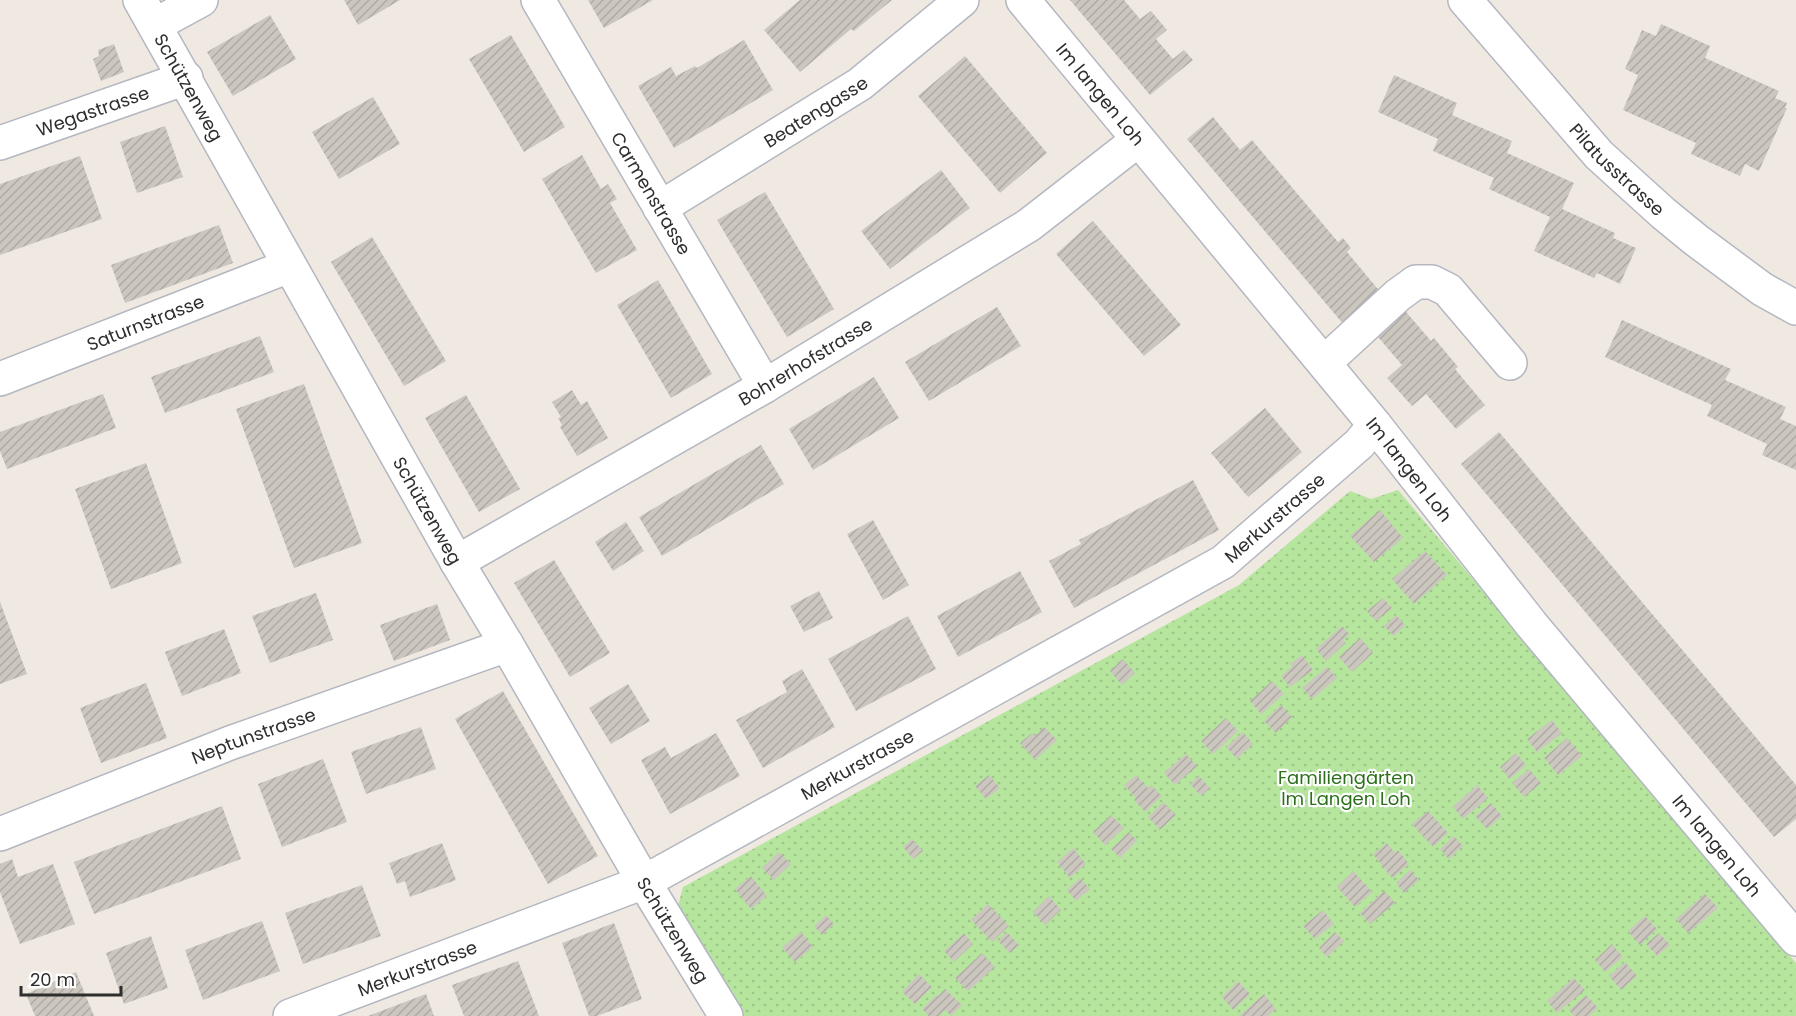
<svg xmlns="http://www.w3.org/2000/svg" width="1796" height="1016" viewBox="0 0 1796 1016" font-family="Poppins,sans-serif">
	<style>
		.garden { fill: url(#garden-dots) }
		.building { fill: url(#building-hatch) }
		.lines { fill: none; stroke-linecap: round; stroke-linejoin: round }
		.minor-casing { stroke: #b4b7c1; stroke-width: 36 }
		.minor { stroke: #fff; stroke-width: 33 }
		.labels { text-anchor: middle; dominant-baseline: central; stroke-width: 4.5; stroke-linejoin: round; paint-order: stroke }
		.street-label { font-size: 18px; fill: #2e2e2e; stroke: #fff }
		.park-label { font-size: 18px; fill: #2c6e1b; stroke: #fff }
	</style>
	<defs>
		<pattern id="garden-dots" width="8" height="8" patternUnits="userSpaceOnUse" patternTransform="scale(1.5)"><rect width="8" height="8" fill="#b6e59e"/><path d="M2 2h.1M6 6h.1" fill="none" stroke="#9dc588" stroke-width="1.8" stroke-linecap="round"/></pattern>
		<pattern id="building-hatch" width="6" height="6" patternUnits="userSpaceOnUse" patternTransform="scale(1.5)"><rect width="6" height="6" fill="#cbc7bf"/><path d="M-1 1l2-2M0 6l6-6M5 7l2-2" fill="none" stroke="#afaba4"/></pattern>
	</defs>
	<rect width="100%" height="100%" fill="#efe9e1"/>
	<!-- garden -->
	<polygon class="garden" points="1398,490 1796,963 1796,1016 738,1016 677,910 683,887 1239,585 1350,491 1371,499"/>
	<!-- building -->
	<g class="building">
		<polygon points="344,0 400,0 358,25"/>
		<polygon points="588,0 653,0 604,28"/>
		<polygon points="800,0 892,0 854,31 851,29 800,72 764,30"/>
		<polygon points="1070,0 1124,0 1140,19 1151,11 1167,30 1156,39 1173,59 1184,50 1193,60 1150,95"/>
		<polygon points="270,15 296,59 233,96 207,52"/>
		<polygon points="1661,24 1710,46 1705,58 1779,91 1775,98 1787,103 1785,108 1787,108 1759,171 1745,164 1740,176 1691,154 1696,143 1623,110 1638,75 1625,69 1642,30 1656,36"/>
		<polygon points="511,35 565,127 524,152 469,59"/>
		<polygon points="744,40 773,90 674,148 638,86 671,67 676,76 695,66 697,68"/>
		<polygon points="114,44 124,72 101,81 93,59 99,56 98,50"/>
		<polygon points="965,56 1047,153 1000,193 918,96"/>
		<polygon points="1394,75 1457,103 1452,115 1512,141 1507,153 1574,183 1562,209 1615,233 1613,238 1636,248 1620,284 1597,273 1594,278 1534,251 1550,217 1489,189 1494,178 1433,151 1438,139 1378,112"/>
		<polygon points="373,97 400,144 339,179 312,132"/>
		<polygon points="1213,117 1240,150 1252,140 1338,242 1343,238 1351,248 1347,252 1382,294 1344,325 1187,139"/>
		<polygon points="165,126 183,177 137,193 120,142"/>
		<polygon points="582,155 601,189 608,184 617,199 610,203 637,250 596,273 542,179"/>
		<polygon points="80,156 102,219 0,255 0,184"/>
		<polygon points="941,170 970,208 890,269 861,231"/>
		<polygon points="765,192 834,309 787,337 717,220"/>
		<polygon points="1093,221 1181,325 1144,356 1056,254"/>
		<polygon points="219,225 233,263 125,303 111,265"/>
		<polygon points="372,237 446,361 404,386 331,262"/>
		<polygon points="658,280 712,374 671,398 617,305"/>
		<polygon points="1401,306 1431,341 1434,338 1458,367 1455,369 1485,405 1456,429 1426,394 1412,406 1387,378 1402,365 1372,330"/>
		<polygon points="997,307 1021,346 929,401 905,362"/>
		<polygon points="1622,320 1731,369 1725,380 1786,407 1780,419 1796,426 1796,470 1762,455 1767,444 1707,416 1712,405 1605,357"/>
		<polygon points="260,336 274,372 165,413 151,377"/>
		<polygon points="874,377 899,418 813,470 789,429"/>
		<polygon points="304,384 362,543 294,568 236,409"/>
		<polygon points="572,390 581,405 587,401 608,438 577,456 560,427 562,425 558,418 561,417 552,402"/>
		<polygon points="103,394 116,428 7,469 0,451 0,432"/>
		<polygon points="466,395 520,489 479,512 425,418"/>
		<polygon points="1265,408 1302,452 1248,497 1211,453"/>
		<polygon points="1499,432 1796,785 1796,819 1774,837 1461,464"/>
		<polygon points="761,445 784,484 662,556 639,517"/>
		<polygon points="146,463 182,563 111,589 75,489"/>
		<polygon points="1193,480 1219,530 1074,608 1049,561 1081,544 1079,540"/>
		<polygon points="1380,510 1403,538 1374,562 1350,536"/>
		<polygon points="873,520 909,585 883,600 847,534"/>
		<polygon points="626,522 644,551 613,571 595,542"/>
		<polygon points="1425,551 1447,575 1414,604 1392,579"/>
		<polygon points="554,560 610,653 570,677 514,583"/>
		<polygon points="1020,571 1042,612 958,657 937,616"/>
		<polygon points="819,591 833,618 804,632 790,606"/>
		<polygon points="316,593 333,640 270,663 252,616"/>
		<polygon points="1383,598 1392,608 1376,621 1367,611"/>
		<polygon points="0,602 27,674 0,684"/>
		<polygon points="437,604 450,640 394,661 380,625"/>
		<polygon points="1396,615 1405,625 1394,636 1384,626"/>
		<polygon points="908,616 936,669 856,711 828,659"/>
		<polygon points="1342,626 1349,634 1343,640 1346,643 1326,661 1316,649"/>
		<polygon points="224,629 241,673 182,696 165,652"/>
		<polygon points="1360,638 1373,653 1352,672 1339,657"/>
		<polygon points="1302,655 1313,670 1290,687 1281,676 1292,667 1290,664"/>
		<polygon points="1123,659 1135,673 1122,685 1110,671"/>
		<polygon points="1327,667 1337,678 1312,699 1302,688"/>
		<polygon points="802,669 835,727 763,768 736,720 787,692 782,681"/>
		<polygon points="1272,681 1284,694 1261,714 1250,701"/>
		<polygon points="146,683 167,738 101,763 80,708"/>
		<polygon points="628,684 650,721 611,744 589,708"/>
		<polygon points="503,691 598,856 548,884 455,719"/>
		<polygon points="1281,705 1292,717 1276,733 1264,721"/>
		<polygon points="1226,718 1238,731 1213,754 1201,741"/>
		<polygon points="1552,720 1562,733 1537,752 1527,739"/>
		<polygon points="421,727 436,769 366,794 351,752"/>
		<polygon points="1044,727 1057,740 1035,760 1020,743 1032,733 1035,736"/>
		<polygon points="1243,732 1253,744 1237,759 1226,747"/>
		<polygon points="716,733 740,776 670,814 641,760 665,747 671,758"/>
		<polygon points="1567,738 1582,756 1558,775 1544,758"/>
		<polygon points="1516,753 1526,765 1510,779 1500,767"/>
		<polygon points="1186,754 1197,766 1175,785 1164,773"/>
		<polygon points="323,759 347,822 282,847 258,784"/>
		<polygon points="1529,769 1541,783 1524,797 1512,783"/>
		<polygon points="989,775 1000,788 986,799 975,786"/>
		<polygon points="1136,775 1148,788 1151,785 1162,796 1145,812 1134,800 1136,798 1124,785"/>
		<polygon points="1199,776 1210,788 1201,796 1190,784"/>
		<polygon points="1477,785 1488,798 1463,819 1453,807"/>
		<polygon points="1163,802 1176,815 1160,830 1148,817"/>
		<polygon points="1491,803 1502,816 1487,829 1475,816"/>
		<polygon points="222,806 241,859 94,914 74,862"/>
		<polygon points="1428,811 1448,833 1433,847 1412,824"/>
		<polygon points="1111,815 1124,828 1105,845 1093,832"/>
		<polygon points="1129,832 1137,841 1120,858 1111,849"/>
		<polygon points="1454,836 1463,846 1449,859 1440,849"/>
		<polygon points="912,839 923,851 913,859 903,847"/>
		<polygon points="442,843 456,880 410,897 405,881 397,884 389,863"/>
		<polygon points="1387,843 1395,853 1398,850 1409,864 1392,878 1373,854"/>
		<polygon points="1073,848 1086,864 1070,878 1057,862"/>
		<polygon points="779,852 791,864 774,880 762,868"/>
		<polygon points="12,859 18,877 53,864 75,924 20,944 0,892 0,864"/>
		<polygon points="1410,870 1419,880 1404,893 1396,883"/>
		<polygon points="1353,871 1372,892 1355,907 1337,887"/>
		<polygon points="751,876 767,896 751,909 735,889"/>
		<polygon points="1080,878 1090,889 1076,901 1067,890"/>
		<polygon points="362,885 381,936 303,964 285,913"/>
		<polygon points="1384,891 1395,903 1370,924 1360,913"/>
		<polygon points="1705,894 1718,908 1688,933 1676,919"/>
		<polygon points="1049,896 1061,910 1045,925 1033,912"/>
		<polygon points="988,904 1009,926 992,942 971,920"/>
		<polygon points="1323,910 1334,924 1315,939 1303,926"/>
		<polygon points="826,915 834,924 822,935 814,926"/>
		<polygon points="1645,916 1657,929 1640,945 1628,931"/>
		<polygon points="262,921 280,971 203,1000 185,950"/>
		<polygon points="614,923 642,999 597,1016 589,1016 562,943"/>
		<polygon points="801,932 813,947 795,962 782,947"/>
		<polygon points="1007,932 1019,945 1010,953 998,941"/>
		<polygon points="1335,932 1344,941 1327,957 1319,948"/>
		<polygon points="964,933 973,944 954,962 944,951"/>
		<polygon points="1659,933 1670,945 1657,956 1646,944"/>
		<polygon points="151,936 168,988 124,1004 106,953"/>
		<polygon points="1612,944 1623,957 1605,972 1595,960"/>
		<polygon points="982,953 995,967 968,991 955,978"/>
		<polygon points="518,961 539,1016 464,1016 452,985"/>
		<polygon points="1625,962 1637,976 1621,990 1609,976"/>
		<polygon points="76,972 94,1016 35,1016 26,994"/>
		<polygon points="919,974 932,987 915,1004 902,992"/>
		<polygon points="1574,978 1585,990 1557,1013 1547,1001"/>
		<polygon points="1238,981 1250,994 1233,1010 1222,997"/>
		<polygon points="945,989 962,1005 951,1016 945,1010 939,1016 929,1016 922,1009 936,995 938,996"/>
		<polygon points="426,994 434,1016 368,1016"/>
		<polygon points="1264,994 1276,1009 1268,1016 1239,1016"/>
		<polygon points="1586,995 1598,1008 1589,1016 1574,1016 1569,1010"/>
	</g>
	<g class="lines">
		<!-- minor casing -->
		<g class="minor-casing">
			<g id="minor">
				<path id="s1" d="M140,0L457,562L507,645L644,882L726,1016"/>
				<path id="s2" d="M538,0L765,386"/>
				<path id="s3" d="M1023,0L1375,425L1532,625L1796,939"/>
				<path id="s4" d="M1465,0L1599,155L1663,213L1696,240L1762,289L1796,308"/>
				<polyline points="155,25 201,0"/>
				<path id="s5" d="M0,143L186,78"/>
				<path id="s6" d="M660,208L860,84L962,0"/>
				<polyline points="1324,363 1398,295 1416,282 1432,282 1448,290 1510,363"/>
				<path id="s7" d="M0,379L289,266"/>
				<path id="s8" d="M457,562L765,386L1029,225L1138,140"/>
				<path id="s9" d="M0,834L230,743L507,645"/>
				<path id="s10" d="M290,1016L644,882L1223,562L1359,444L1375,425"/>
			</g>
		</g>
		<!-- minor -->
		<use href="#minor" class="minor"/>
	</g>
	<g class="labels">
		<!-- street labels -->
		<g class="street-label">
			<text stroke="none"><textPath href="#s1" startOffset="100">Schützenweg</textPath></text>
			<text stroke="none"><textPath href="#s3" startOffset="122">Im langen Loh</textPath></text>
			<text stroke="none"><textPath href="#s6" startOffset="183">Beatengasse</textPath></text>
			<text stroke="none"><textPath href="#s5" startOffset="98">Wegastrasse</textPath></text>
			<text stroke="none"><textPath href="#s4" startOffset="228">Pilatusstrasse</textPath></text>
			<text stroke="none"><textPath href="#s2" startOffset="224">Carmenstrasse</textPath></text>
			<text stroke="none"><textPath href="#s7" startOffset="156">Saturnstrasse</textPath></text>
			<text stroke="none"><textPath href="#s8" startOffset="402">Bohrerhofstrasse</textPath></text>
			<text stroke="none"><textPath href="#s3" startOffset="608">Im langen Loh</textPath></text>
			<text stroke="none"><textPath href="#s1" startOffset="586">Schützenweg</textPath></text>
			<text stroke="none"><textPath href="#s10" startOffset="1108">Merkurstrasse</textPath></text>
			<text stroke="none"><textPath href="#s9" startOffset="272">Neptunstrasse</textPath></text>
			<text stroke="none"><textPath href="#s10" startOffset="622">Merkurstrasse</textPath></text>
			<text stroke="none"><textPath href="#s3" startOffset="1094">Im langen Loh</textPath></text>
			<text stroke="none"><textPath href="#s1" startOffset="1072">Schützenweg</textPath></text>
			<text stroke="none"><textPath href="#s10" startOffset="136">Merkurstrasse</textPath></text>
		</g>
		<!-- park labels -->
		<g class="park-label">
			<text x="1346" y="777">Familiengärten<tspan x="1346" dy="21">Im Langen Loh</tspan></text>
		</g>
	</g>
	<!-- scale -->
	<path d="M21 986v9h100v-9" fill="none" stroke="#2e2e2e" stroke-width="3"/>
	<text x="30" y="986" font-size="18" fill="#2e2e2e" stroke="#ffffff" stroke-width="4.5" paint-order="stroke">20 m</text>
</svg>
